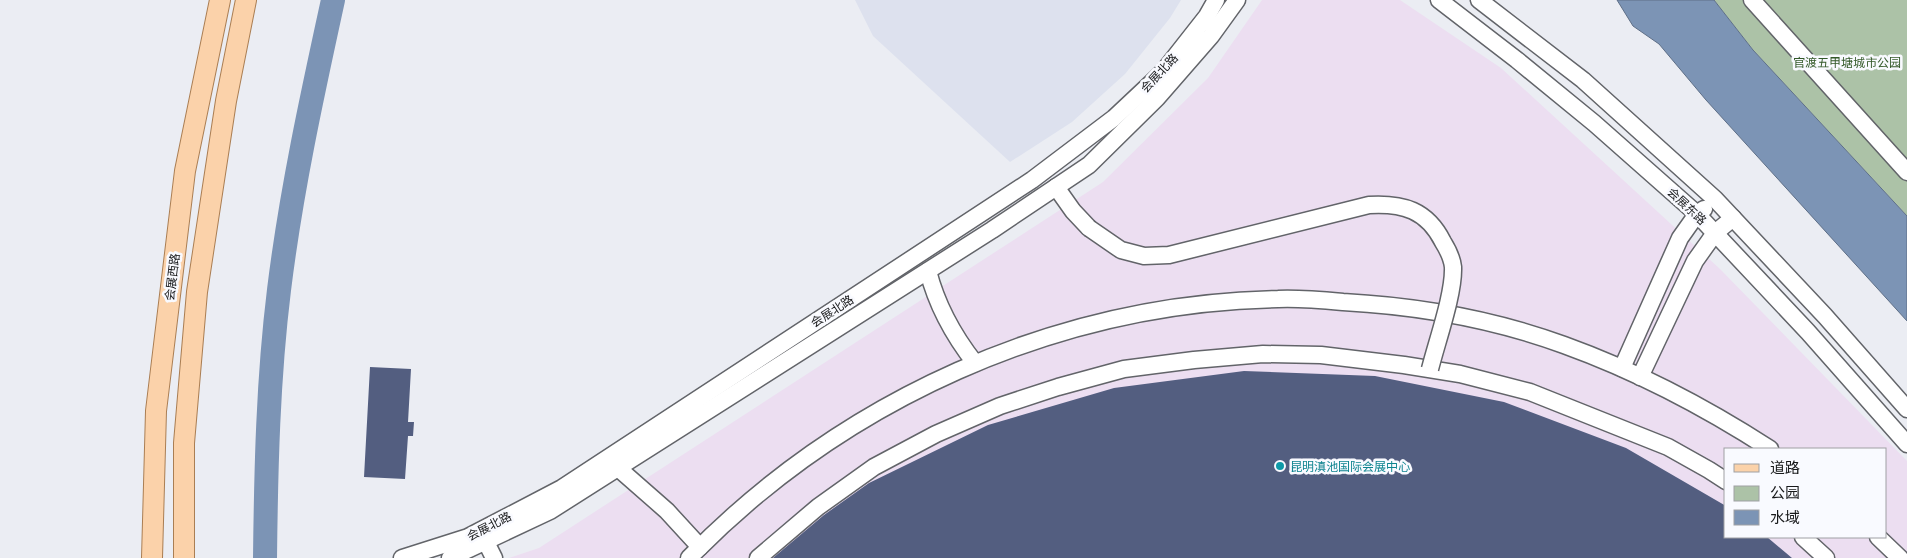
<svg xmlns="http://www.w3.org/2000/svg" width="1907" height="558" viewBox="0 0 1907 558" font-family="Ubuntu,'Noto Sans SC',sans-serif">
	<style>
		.commercial { fill: #ecdef1; fill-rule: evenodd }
		.built { fill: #dde1ee }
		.green { fill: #acc2a7 }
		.water { fill: #7c94b5; stroke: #5e6f87 }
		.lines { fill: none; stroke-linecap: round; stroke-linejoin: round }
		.river { stroke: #7c94b5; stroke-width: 24 }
		.building { fill: #535e80 }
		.minor-casing { stroke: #626469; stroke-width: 19 }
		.major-casing { stroke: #aa7e53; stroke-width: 22 }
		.minor { stroke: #fff; stroke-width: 16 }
		.major { stroke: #fbd2aa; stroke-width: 20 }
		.minor-bridge-casing { stroke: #626469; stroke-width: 19; stroke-linecap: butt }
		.minor-bridge { stroke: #fff; stroke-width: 16 }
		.culture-dot { fill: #0f9aa8; stroke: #f9faff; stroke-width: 2 }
		.labels { text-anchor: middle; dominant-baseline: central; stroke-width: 5; stroke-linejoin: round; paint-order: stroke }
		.park-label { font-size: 12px; fill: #335929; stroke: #f9faff }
		.street-label { font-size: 12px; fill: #18191b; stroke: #f9faff }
		.culture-label { font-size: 12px; fill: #0d838f; stroke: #f9faff; text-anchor: start }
	</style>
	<rect width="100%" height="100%" fill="#ebedf3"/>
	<!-- commercial -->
	<path class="commercial" d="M1262,0H1400L1501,68L1720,269L1907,461V558H509L539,548L1103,182L1208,78ZM1726,449H1886V537H1726Z"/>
	<!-- built -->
	<polygon class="built" points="855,0 1181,0 1170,18 1125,74 1072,122 1010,162 873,36"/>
	<!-- green -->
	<polygon class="green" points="1714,0 1907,0 1907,216 1753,50"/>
	<!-- water -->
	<polygon class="water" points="1617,0 1714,0 1753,50 1907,216 1907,321 1706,100 1659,44 1633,26"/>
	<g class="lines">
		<!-- river -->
		<path class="river" d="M265,558C266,469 268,379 279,290C291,192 312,96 333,0"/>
	</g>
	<!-- building -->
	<g class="building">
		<polygon points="370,367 411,369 408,422 414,422 413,436 408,436 405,479 364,477"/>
		<polygon points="1244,371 1375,376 1504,402 1626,448 1726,506 1726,537 1767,537 1792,558 773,558 824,515 869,483 988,425 1114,388"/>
	</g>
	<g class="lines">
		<!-- minor casing -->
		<g class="minor-casing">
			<g id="minor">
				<polyline points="1439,0 1517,60 1594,123 1697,214 1808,332 1907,444"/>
				<polyline points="1479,0 1583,80 1715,199 1825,316 1907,409"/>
				<polyline points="1752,0 1907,172"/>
				<polyline points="1056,187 1073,211 1089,228"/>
				<path d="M928,271C937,306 953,335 975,363"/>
				<polyline points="1622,368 1680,238 1697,214 1704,209"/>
				<polyline points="1640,377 1695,261 1715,233 1733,218"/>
				<polyline points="618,468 667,511 700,547"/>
				<polyline points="1803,537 1826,558"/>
				<polyline points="1878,537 1900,558"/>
				<polyline points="486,542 494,558"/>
				<polyline points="402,558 468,537 562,488 1032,180 1114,118 1163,72 1207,16 1216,0"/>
				<polyline points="450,558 550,511 992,230 1089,165 1157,98 1211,36 1237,0"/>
				<path d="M689,558C843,400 1056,303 1278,299C1299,298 1321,300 1343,302C1417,306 1493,319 1564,345C1636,371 1705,407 1770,449"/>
				<polyline points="758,558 818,507 874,467 936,434 1000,406 1058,387 1124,369 1194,360 1263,354 1321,355 1404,365 1460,374 1530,392 1668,447 1709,470 1726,481"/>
			</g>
		</g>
		<!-- major casing -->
		<g class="major-casing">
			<g id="major">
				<polyline points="152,558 156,411 185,171 220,0"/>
				<polyline points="184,558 184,443 197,292 226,101 246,0"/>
			</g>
		</g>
		<!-- minor -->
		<use href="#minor" class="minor"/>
		<!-- major -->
		<use href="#major" class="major"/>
		<!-- minor-bridge casing -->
		<g class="minor-bridge-casing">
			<path id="minor-bridge" d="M1089,228L1121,250L1144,256L1169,255L1369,205C1403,203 1427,210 1443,242C1448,250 1452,258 1453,267C1454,294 1437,341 1430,369"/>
		</g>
		<!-- minor-bridge -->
		<use href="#minor-bridge" class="minor-bridge"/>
	</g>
	<!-- markers -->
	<circle class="culture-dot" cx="1280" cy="466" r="5"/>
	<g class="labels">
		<!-- park labels -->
		<g class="park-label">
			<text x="1847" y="62">官渡五甲塘城市公园</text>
		</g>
		<!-- street labels -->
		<g class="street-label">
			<text transform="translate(1159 73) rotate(-47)">会展北路</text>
			<text transform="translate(1687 206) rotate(43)">会展东路</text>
			<text transform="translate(172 277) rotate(-83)">会展西路</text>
			<text transform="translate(832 311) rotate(-33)">会展北路</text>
			<text transform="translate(489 526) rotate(-27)">会展北路</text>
		</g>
		<!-- culture labels -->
		<g class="culture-label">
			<text x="1290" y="466">昆明滇池国际会展中心</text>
		</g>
	</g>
	<!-- legend -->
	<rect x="1724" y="448" width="162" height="90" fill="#f9faff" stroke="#9fa0a4"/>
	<rect x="1734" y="464" width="25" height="8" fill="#fbd2aa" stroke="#9fa0a4"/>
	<text x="1770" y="473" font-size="15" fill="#18191b">道路</text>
	<rect x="1734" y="486" width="25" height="15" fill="#acc2a7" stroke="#9fa0a4"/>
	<text x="1770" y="498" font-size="15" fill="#18191b">公园</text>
	<rect x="1734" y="510" width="25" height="15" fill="#7c94b5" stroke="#9fa0a4"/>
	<text x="1770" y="523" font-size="15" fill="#18191b">水域</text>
</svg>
